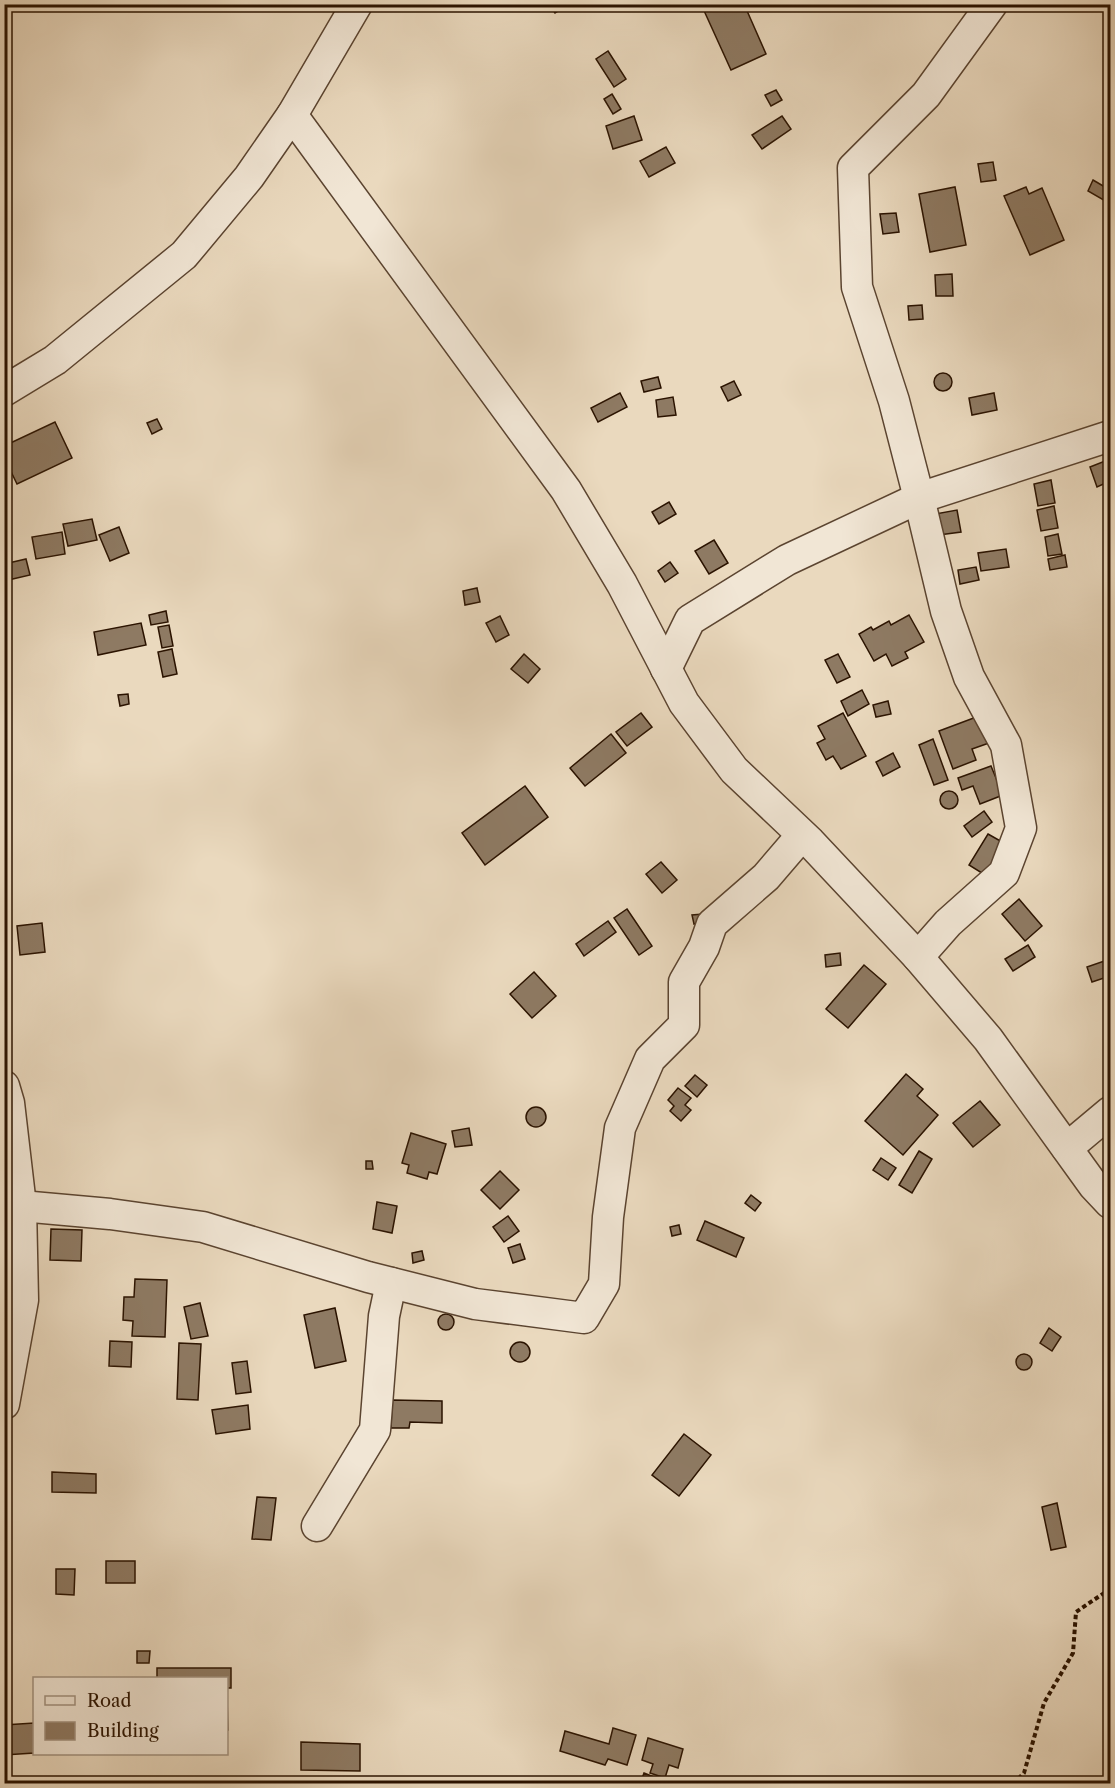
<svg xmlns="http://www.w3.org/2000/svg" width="1115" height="1788" viewBox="0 0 1115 1788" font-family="'Libre Caslon Text',serif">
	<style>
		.building { fill: #8e7a63; stroke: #2b1300; stroke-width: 1.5 }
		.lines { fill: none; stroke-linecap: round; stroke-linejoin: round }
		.minor-casing { stroke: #5b4430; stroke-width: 33 }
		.path { stroke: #2b1300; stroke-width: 4; stroke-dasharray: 4.5 3; stroke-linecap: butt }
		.minor { stroke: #f1e6d5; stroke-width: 30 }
	</style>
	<rect width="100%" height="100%" fill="#ead9be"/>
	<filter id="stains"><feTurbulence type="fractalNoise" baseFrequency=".00333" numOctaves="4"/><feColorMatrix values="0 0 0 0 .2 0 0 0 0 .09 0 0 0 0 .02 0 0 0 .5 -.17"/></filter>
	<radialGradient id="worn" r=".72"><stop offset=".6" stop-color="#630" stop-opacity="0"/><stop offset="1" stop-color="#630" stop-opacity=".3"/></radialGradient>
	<!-- building -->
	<g class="building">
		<polygon points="549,4 569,4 555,13"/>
		<polygon points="701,4 744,4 766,54 731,70"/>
		<polygon points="608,51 626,79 614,87 596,59"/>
		<polygon points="776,90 782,100 771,106 765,95"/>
		<polygon points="612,94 621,109 613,114 604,99"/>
		<polygon points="634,116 642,140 613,149 606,126"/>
		<polygon points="782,116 791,129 762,149 752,135"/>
		<polygon points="666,147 675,163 649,177 640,161"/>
		<polygon points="993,162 996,180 981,182 978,164"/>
		<polygon points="1093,180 1110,190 1110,196 1107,202 1088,191"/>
		<polygon points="955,187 966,245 930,252 919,194"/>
		<polygon points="1026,187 1029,194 1042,188 1064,240 1030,255 1004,196"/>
		<polygon points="896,213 899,232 883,234 880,214"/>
		<polygon points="952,274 953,296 936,296 935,275"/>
		<polygon points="922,305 923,319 909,320 908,306"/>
		<circle cx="943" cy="382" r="9"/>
		<polygon points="658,377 661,388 644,392 641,381"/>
		<polygon points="734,381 741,395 728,401 721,387"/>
		<polygon points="620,393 627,407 598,422 591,408"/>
		<polygon points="994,393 997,410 972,415 969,398"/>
		<polygon points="673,397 676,415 658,417 656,400"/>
		<polygon points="157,419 162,429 152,434 147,423"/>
		<polygon points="55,422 72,458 17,484 4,457 4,446"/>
		<polygon points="1110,459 1110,481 1097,487 1090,467"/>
		<polygon points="1051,480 1055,503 1038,506 1034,484"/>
		<polygon points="669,502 676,514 659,524 652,512"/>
		<polygon points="1054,506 1058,528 1041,531 1037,510"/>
		<polygon points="957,510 961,532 939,535 935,514"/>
		<polygon points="92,519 97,540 68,546 63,524"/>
		<polygon points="119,527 129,553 110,561 99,535"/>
		<polygon points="62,532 65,554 36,559 32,537"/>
		<polygon points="1058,534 1062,554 1048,556 1045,537"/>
		<polygon points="714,540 728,563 709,574 695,551"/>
		<polygon points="1006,549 1009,567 981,571 978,553"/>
		<polygon points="1065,555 1067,567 1050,570 1048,559"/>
		<polygon points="26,559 30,575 4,581 4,564"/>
		<polygon points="670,562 678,573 665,582 658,571"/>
		<polygon points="976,567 979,580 960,584 958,570"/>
		<polygon points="477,588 480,602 465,605 463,591"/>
		<polygon points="166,611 168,622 151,625 149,615"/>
		<polygon points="909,615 924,642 905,652 908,658 892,666 886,654 874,661 859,634 871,627 873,630 889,621 891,625"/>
		<polygon points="500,616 509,635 496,642 486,623"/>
		<polygon points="141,623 146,645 98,655 94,632"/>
		<polygon points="169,625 173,646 162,648 158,627"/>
		<polygon points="172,649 177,674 163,677 158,652"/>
		<polygon points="524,654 540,669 528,683 511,669"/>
		<polygon points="838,654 850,677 837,683 825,660"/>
		<polygon points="862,690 869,704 848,716 841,701"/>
		<polygon points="128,694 129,704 120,706 118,695"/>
		<polygon points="888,701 891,714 876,717 873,705"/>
		<polygon points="641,713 652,727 627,746 616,732"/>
		<polygon points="843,713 866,756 841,769 833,756 826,760 817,743 825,739 818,726"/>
		<polygon points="979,716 989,743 972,749 976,760 953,769 939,731"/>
		<polygon points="611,734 626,753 585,786 570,768"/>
		<polygon points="933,739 948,780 934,785 919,745"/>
		<polygon points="893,753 900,767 883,776 876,762"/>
		<polygon points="991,766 1003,795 980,804 973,786 962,790 958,778"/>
		<polygon points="525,786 548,817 485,865 462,833"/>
		<circle cx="949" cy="800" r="9"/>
		<polygon points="984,811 992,822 972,837 964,826"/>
		<polygon points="988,834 1004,843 985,875 969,865"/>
		<polygon points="661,862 677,880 662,893 646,874"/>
		<polygon points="1019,899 1042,926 1025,941 1002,914"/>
		<polygon points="627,909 652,946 639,955 614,918"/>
		<polygon points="703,914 704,922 694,924 692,915"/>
		<polygon points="608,921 616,932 584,956 576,944"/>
		<polygon points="42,923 45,952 20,955 17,926"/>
		<polygon points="1028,945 1035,957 1013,971 1005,959"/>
		<polygon points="840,953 841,965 826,967 825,955"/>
		<polygon points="1110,959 1110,976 1092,982 1087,967"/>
		<polygon points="864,965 886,984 848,1028 826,1009"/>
		<polygon points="534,972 556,996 532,1018 510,994"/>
		<polygon points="906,1074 923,1089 917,1096 938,1115 903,1155 865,1121"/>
		<polygon points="695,1075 707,1085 697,1097 685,1086"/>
		<polygon points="678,1088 691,1098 685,1105 691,1110 681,1121 670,1111 674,1106 668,1100"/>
		<polygon points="980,1101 1000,1125 973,1147 953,1123"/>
		<circle cx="536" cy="1117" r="10"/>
		<polygon points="469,1128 472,1145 455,1147 452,1131"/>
		<polygon points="411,1133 446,1144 437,1174 429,1172 427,1179 407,1173 409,1165 402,1163"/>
		<polygon points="919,1151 932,1159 912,1193 899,1185"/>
		<polygon points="881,1158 896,1168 888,1180 873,1170"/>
		<polygon points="366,1161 372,1161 373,1169 366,1169"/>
		<polygon points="500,1171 519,1190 500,1209 481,1190"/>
		<polygon points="751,1195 761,1203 755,1211 745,1203"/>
		<polygon points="377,1202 397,1206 392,1233 373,1229"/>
		<polygon points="508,1216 519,1231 504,1242 493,1227"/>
		<polygon points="705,1221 744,1238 736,1257 697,1240"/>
		<polygon points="679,1225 681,1234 672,1236 670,1227"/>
		<polygon points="51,1229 82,1230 81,1261 50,1260"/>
		<polygon points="520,1244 525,1259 513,1263 508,1248"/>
		<polygon points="422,1251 424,1260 413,1263 412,1253"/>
		<polygon points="135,1279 167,1280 165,1337 132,1336 133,1321 123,1320 124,1297 134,1297"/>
		<polygon points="200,1303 208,1336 191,1339 184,1307"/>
		<polygon points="335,1308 346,1361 315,1368 304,1315"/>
		<circle cx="446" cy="1322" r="8"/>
		<polygon points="1049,1328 1061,1337 1052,1351 1040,1343"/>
		<polygon points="110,1341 132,1342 131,1367 109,1366"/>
		<circle cx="520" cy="1352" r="10"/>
		<polygon points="179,1343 201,1344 198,1400 177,1399"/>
		<circle cx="1024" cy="1362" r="8"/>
		<polygon points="247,1361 251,1392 236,1394 232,1363"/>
		<polygon points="392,1400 442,1401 442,1423 410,1422 409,1428 391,1428"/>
		<polygon points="248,1405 250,1429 216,1434 212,1410"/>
		<polygon points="684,1434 711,1455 679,1496 652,1475"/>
		<polygon points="52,1472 96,1474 96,1493 52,1492"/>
		<polygon points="257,1497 276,1498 271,1540 252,1539"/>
		<polygon points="1057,1503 1066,1547 1051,1550 1042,1507"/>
		<rect x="106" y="1561" width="29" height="22"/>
		<polygon points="56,1569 75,1569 74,1595 56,1594"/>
		<polygon points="137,1651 150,1651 149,1663 137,1663"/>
		<polygon points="157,1668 231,1668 231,1688 226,1688 226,1678 157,1678"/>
		<polygon points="226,1698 227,1698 228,1730 226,1730"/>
		<polygon points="34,1723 34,1753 4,1755 4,1725"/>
		<polygon points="613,1728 636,1735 627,1765 608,1759 605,1765 560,1751 565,1731 609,1744"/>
		<polygon points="648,1738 683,1749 678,1768 669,1765 665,1778 650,1773 653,1764 642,1760"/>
		<polygon points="301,1742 360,1744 360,1771 301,1770"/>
		<polygon points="644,1773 654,1777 653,1781 660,1784 640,1784"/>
	</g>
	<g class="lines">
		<!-- minor casing -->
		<g class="minor-casing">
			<g id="minor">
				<polyline points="292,115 566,490 622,584 684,703 734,770 810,842 918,957 988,1039 1094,1186 1110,1203"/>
				<polyline points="4,391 55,360 184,255 249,177 292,115 357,4"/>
				<polyline points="666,669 690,620 787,560 919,498 1110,436"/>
				<polyline points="918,957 948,923 1004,873 1021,828 1006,745 969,677 946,611 919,498 894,401 857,287 853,168 926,95 992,4"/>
				<polyline points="4,1086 9,1103 21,1206 23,1300 4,1404"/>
				<polyline points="1067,1148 1110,1112"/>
				<polyline points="4,1212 21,1206 110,1214 203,1227 368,1277 475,1304 584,1318 604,1284 608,1217 620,1128 650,1059 684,1025 684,982 704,947 712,924 766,877 802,835"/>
				<polyline points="317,1526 375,1430 384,1316 391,1283"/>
			</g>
		</g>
		<!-- path -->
		<polyline class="path" points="1013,1784 1024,1773 1044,1703 1073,1653 1076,1612 1110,1589"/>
		<!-- minor -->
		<use href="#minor" class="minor"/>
	</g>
	<!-- margin -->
	<rect width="1115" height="1788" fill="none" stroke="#ead9be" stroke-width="24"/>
	<rect x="6" y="6" width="1103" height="1776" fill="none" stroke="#2b1300" stroke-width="3"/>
	<rect x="12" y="12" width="1091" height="1764" fill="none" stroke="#2b1300" stroke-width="1.5"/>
	<!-- legend -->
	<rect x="33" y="1677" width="195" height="78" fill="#f1e6d5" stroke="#a29280" stroke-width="1.5"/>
	<rect x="45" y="1696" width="30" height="9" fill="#f1e6d5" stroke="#a29280" stroke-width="1.5"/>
	<text x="87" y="1707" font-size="18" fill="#2b1300">Road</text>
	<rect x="45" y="1722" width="30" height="18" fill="#8e7a63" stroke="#a29280" stroke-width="1.5"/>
	<text x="87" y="1737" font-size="18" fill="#2b1300">Building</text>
	<rect width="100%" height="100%" filter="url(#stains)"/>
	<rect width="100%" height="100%" fill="url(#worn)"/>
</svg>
